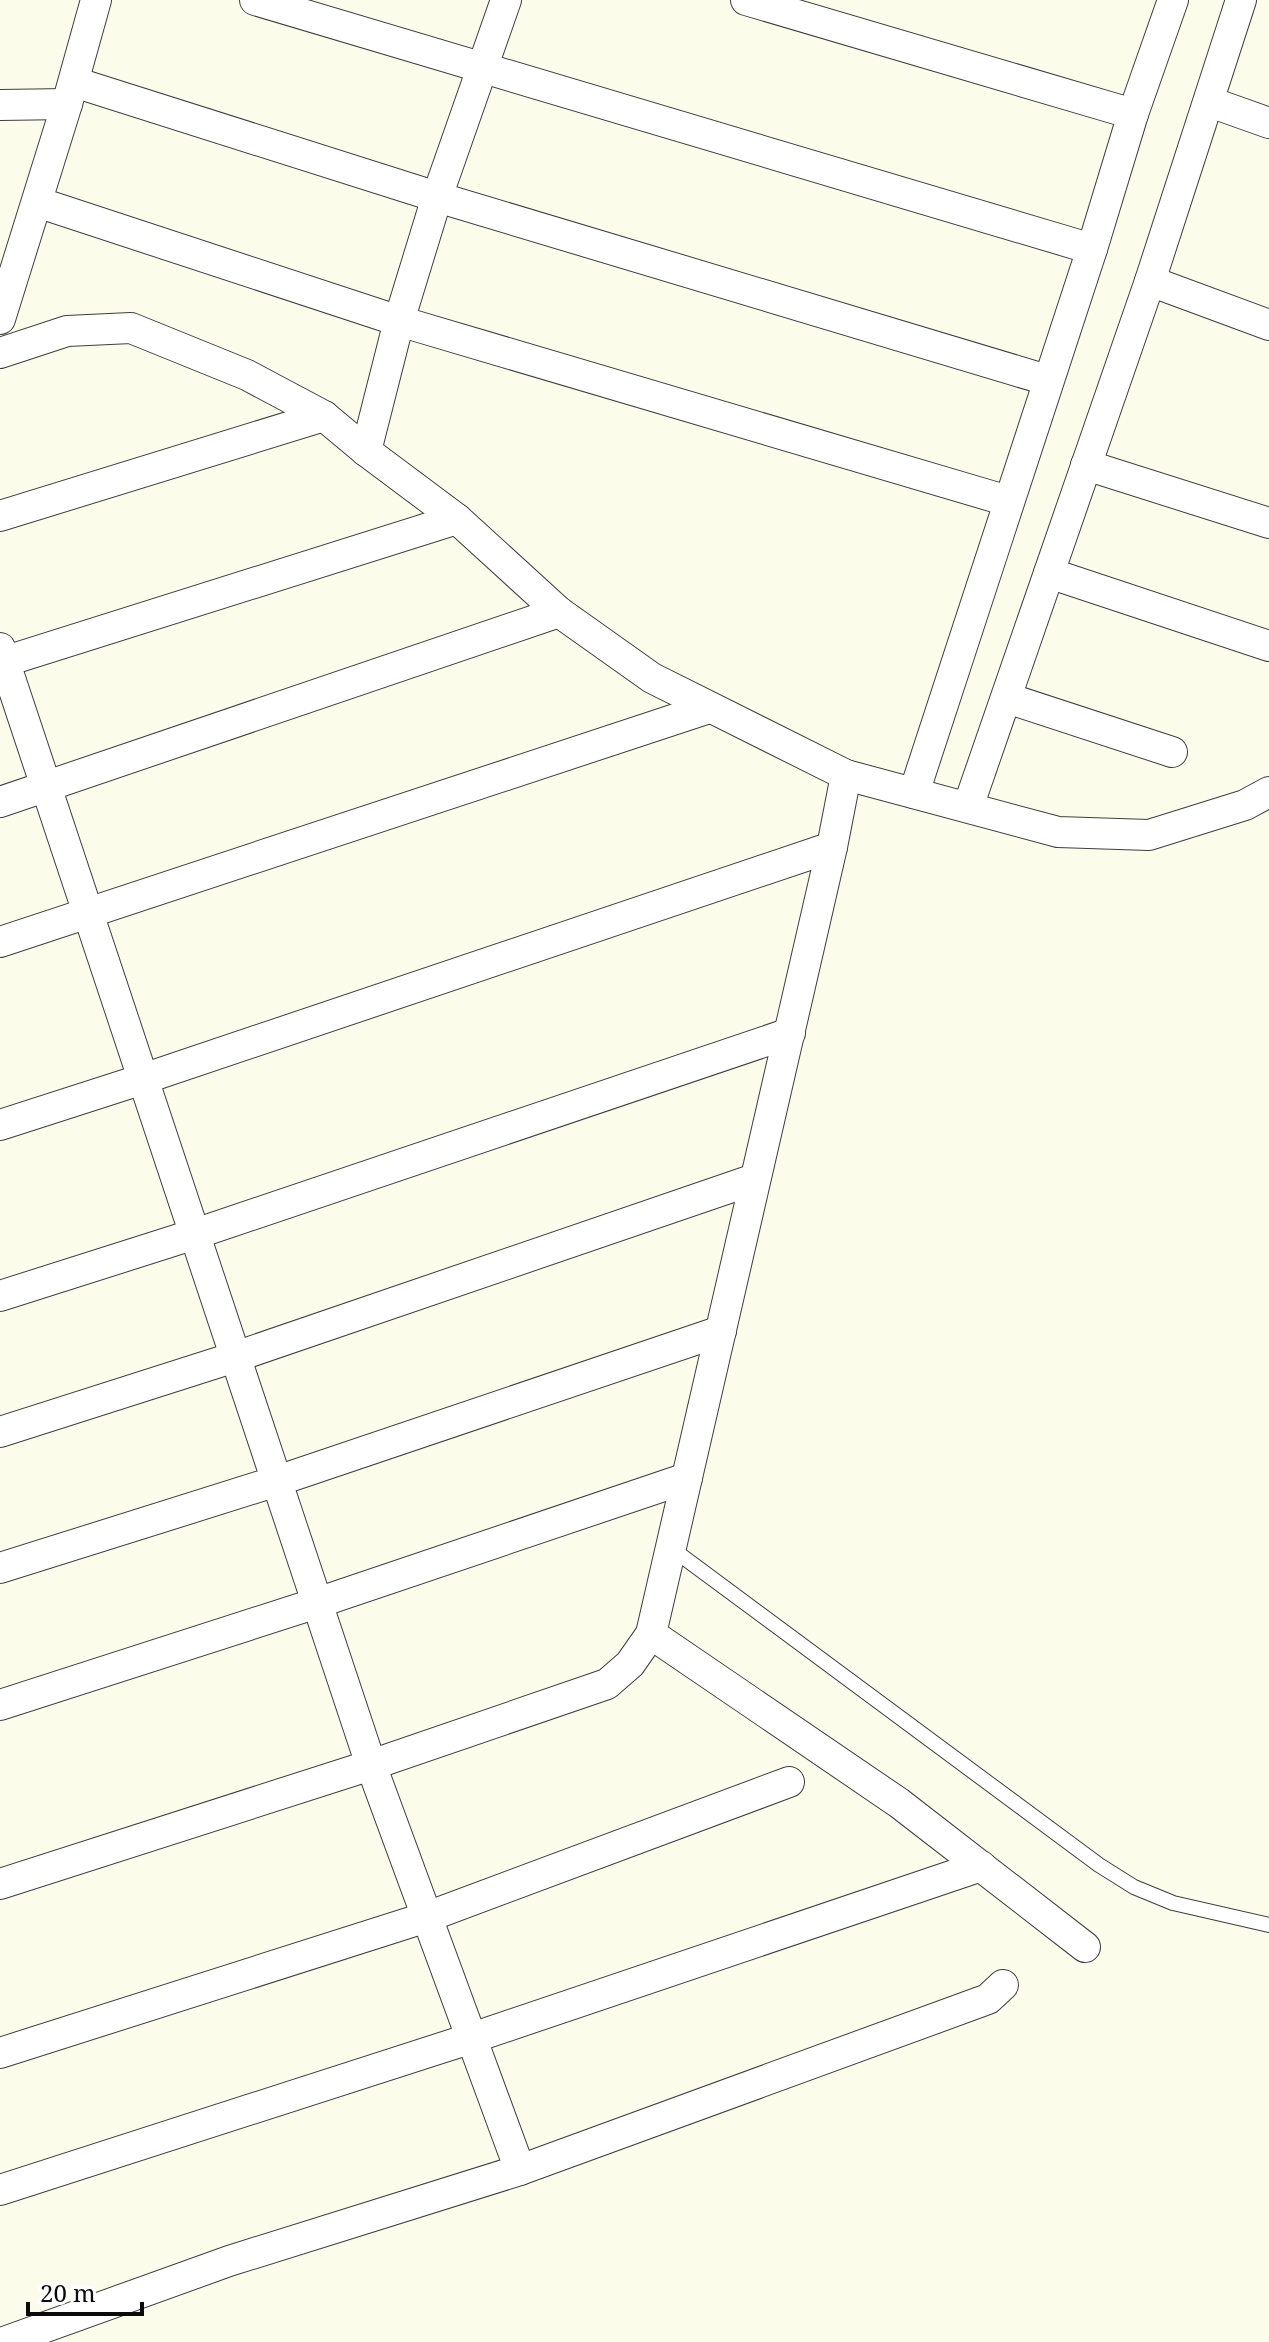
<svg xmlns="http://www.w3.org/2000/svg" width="1269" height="2342" viewBox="0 0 1269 2342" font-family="'Noto Serif',serif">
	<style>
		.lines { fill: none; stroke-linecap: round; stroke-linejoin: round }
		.service-casing { stroke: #3e3e3e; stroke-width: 16 }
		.minor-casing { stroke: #3e3e3e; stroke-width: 32 }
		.service { stroke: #fff; stroke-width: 14 }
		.minor { stroke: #fff; stroke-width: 30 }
	</style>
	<rect width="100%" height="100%" fill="#fcfceb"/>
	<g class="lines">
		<!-- service casing -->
		<g class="service-casing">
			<polyline id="service" points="671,1548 1099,1865 1134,1887 1173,1903 1269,1925"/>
		</g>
		<!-- minor casing -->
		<g class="minor-casing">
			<g id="minor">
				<polyline points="255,0 1092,249"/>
				<polyline points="746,0 1133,114"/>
				<polyline points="74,82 437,197 1047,380"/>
				<polyline points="1210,102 1269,123"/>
				<polyline points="0,105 67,104"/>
				<polyline points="37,202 399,321 1008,501"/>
				<polyline points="1150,281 1269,325"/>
				<polyline points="0,319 67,104 96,0"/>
				<polyline points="0,353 67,331 131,328 247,375 324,416 366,451 457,519 559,612 652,678 846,775 1058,832 1149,835 1245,805 1269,792"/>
				<polyline points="366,451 399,321 437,197 506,0"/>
				<polyline points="1086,465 1269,523"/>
				<polyline points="0,516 324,416"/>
				<polyline points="1049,573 1269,646"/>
				<polyline points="0,648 371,1765 520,2170"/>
				<polyline points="0,663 457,519"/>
				<polyline points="1007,698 1172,752"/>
				<polyline points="846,775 832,847 651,1634 899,1803 1085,1947"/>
				<polyline points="914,793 1092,249 1133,114 1173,0"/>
				<polyline points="0,802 559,612"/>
				<polyline points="968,807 1150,281 1241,0"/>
				<polyline points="0,942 709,708"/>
				<polyline points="0,1125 143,1079 832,847"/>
				<polyline points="0,1296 195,1234 790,1033"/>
				<polyline points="0,1432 235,1357 755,1179"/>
				<polyline points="0,1568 277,1481 721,1331"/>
				<polyline points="0,1705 317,1603 687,1478"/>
				<polyline points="0,1884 371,1765 607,1684 630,1664 651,1634"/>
				<polyline points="0,2053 427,1917 789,1782"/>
				<polyline points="0,2190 472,2038 981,1866"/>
				<polyline points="4,2342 229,2261 520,2170 988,1999 1003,1985"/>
			</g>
		</g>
		<!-- service -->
		<use href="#service" class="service"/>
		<!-- minor -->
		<use href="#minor" class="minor"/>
	</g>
	<!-- scale -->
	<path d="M28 2302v12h114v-12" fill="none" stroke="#0b0b0b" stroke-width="4"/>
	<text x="40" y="2302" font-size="24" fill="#0b0b0b" stroke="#ffffff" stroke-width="6" paint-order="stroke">20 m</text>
</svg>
